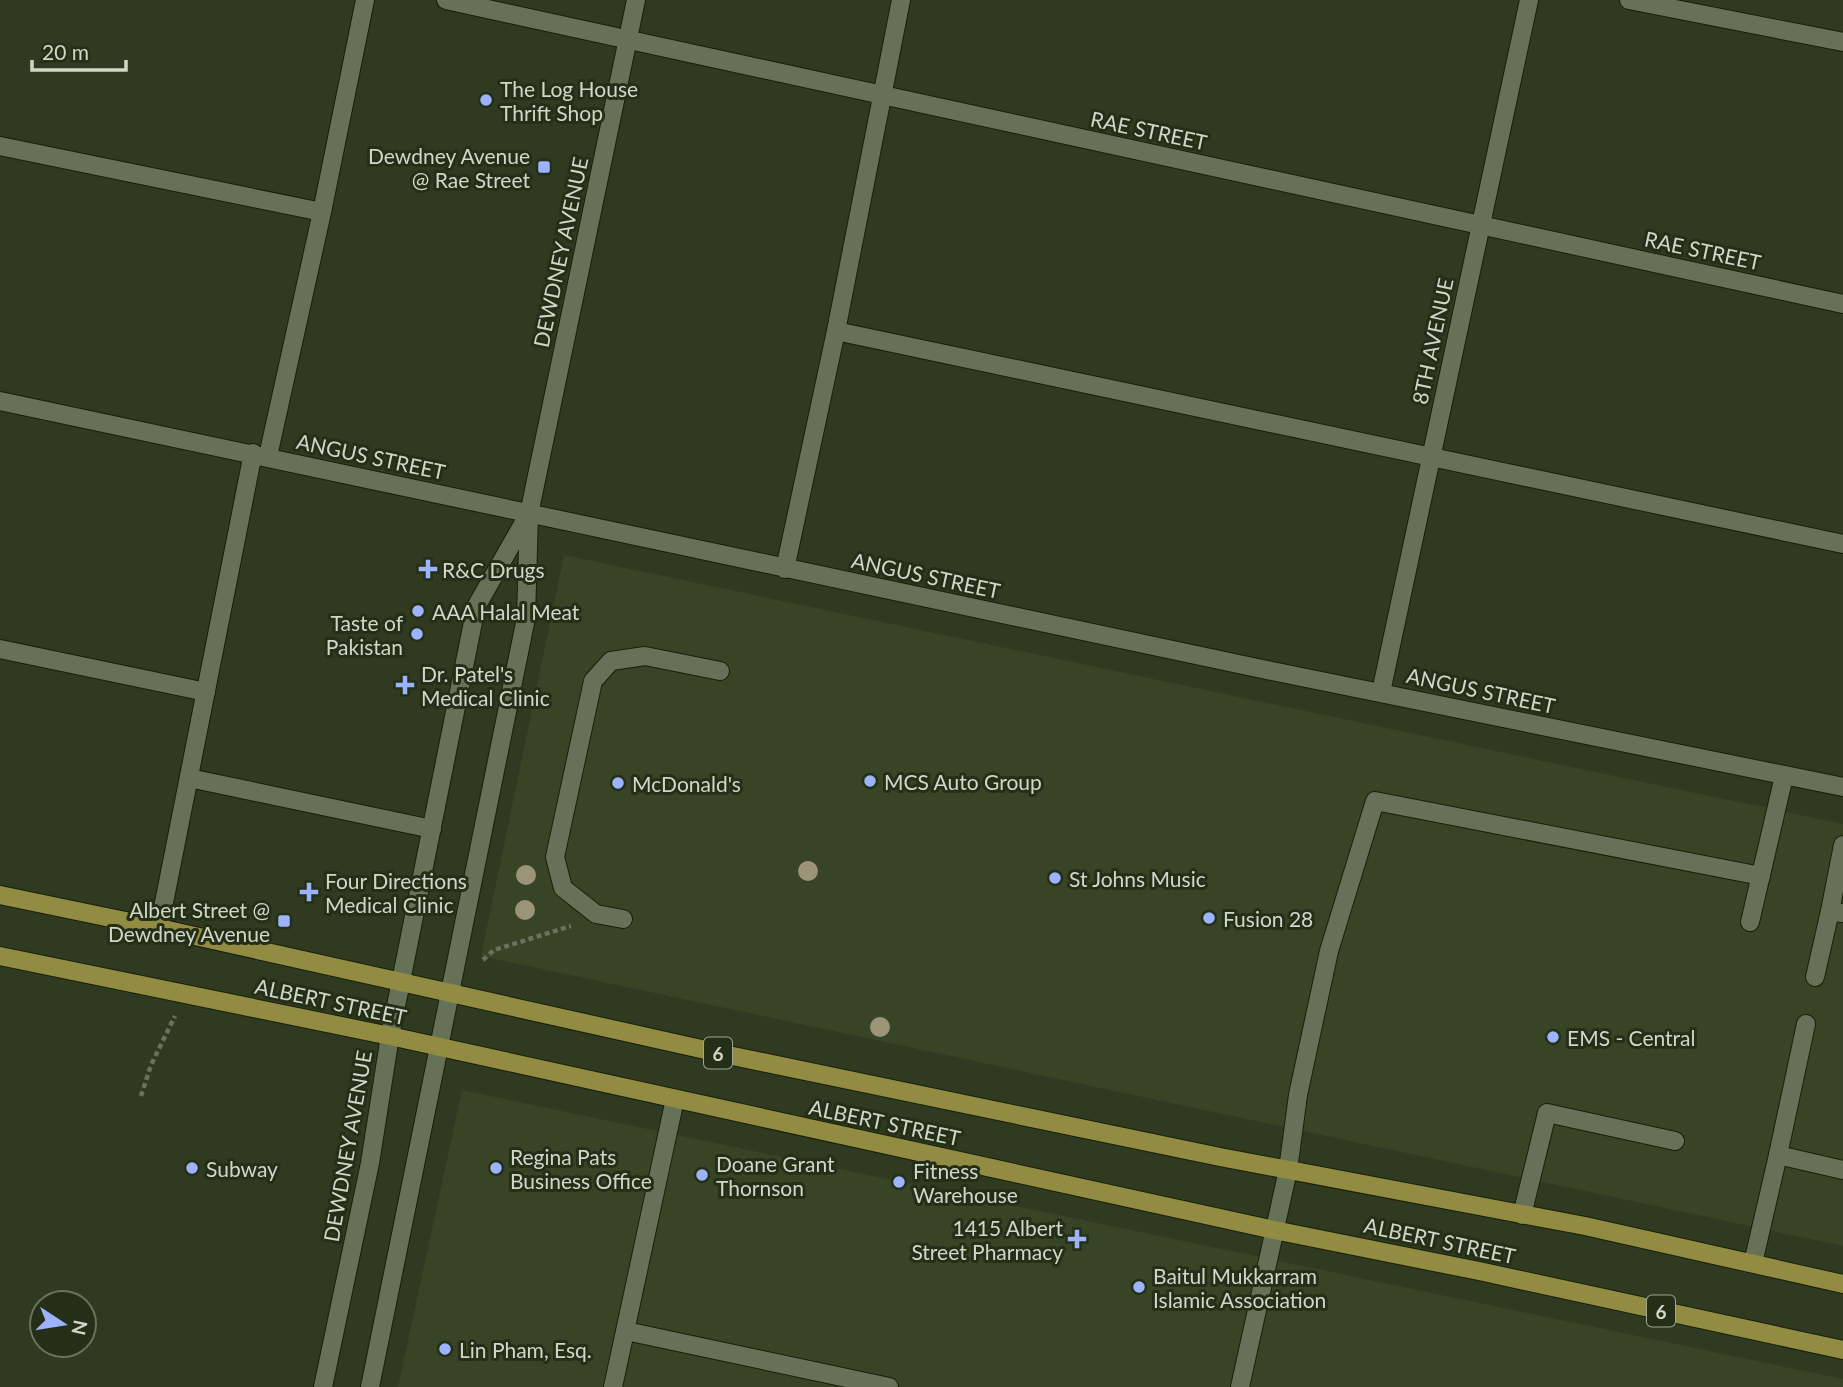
<svg xmlns="http://www.w3.org/2000/svg" width="1843" height="1387" viewBox="0 0 1843 1387" font-family="Lato,sans-serif">
	<style>
		.built { fill: #374425 }
		.lines { fill: none; stroke-linecap: round; stroke-linejoin: round }
		.lane-casing { stroke: #172009; stroke-width: 20 }
		.street-casing { stroke: #172009; stroke-width: 20 }
		.secondary-casing { stroke: #172009; stroke-width: 20 }
		.primary-casing { stroke: #172009; stroke-width: 20 }
		.path { stroke: #69725d; stroke-width: 4.5; stroke-dasharray: 5 3.5; stroke-linecap: butt }
		.lane { stroke: #667257; stroke-width: 18 }
		.street { stroke: #667257; stroke-width: 18 }
		.secondary { stroke: #667257; stroke-width: 18 }
		.primary { stroke: #928c42; stroke-width: 18 }
		.tree { fill: #9c9478 }
		.poi-dot { fill: #9bb4fd; stroke: #252f18; stroke-width: 2.5 }
		.labels { text-anchor: middle; dominant-baseline: central; stroke-width: 6; stroke-linejoin: round; paint-order: stroke }
		.shield { fill: #252f18; stroke: #9da593; stroke-width: 2 }
		.shield-label { font-size: 19px; font-weight: bold; fill: #d0d7c8 }
		.poi-label { font-size: 21px; fill: #d0d7c8; stroke: #252f18; text-anchor: start }
		.street-label { font-size: 21px; fill: #d0d7c8; stroke: #252f18 }
	</style>
	<rect width="100%" height="100%" fill="#2f3a21"/>
	<!-- built -->
	<g class="built">
		<polygon points="564,555 1843,824 1843,1246 481,956"/>
		<polygon points="462,1090 1843,1379 1843,1387 398,1387"/>
	</g>
	<g class="lines">
		<!-- lane casing -->
		<g class="lane-casing">
			<g id="lane">
				<polyline points="1629,0 1843,42"/>
				<polyline points="0,146 322,212"/>
				<polyline points="836,331 1843,544"/>
				<polyline points="268,456 322,212 365,0"/>
				<polyline points="785,569 836,331 901,0"/>
				<polyline points="0,649 206,692"/>
				<polyline points="189,778 432,829"/>
				<polyline points="1830,911 1843,845"/>
				<polyline points="623,919 596,914 563,888 555,857 593,681 611,661 645,656 720,671"/>
				<polyline points="1750,922 1784,776"/>
				<polyline points="159,928 253,453"/>
				<polyline points="1815,977 1830,911 1843,913"/>
				<polyline points="1778,1155 1806,1024"/>
				<polyline points="1288,1170 1298,1095 1329,951 1375,801 1761,876"/>
				<polyline points="1522,1215 1547,1113 1675,1141"/>
				<polyline points="1753,1263 1778,1155 1843,1170"/>
				<polyline points="626,1331 889,1387"/>
				<polyline points="613,1387 675,1099"/>
			</g>
		</g>
		<!-- street casing -->
		<g class="street-casing">
			<g id="street">
				<polyline points="446,0 1843,304"/>
				<polyline points="0,401 1262,669 1843,787"/>
				<polyline points="1381,692 1529,0"/>
			</g>
		</g>
		<!-- secondary casing -->
		<g class="secondary-casing">
			<g id="secondary">
				<polyline points="323,1387 370,1163 390,1036 476,607 527,517"/>
				<polyline points="370,1387 526,618 529,514 636,0"/>
				<polyline points="1240,1387 1288,1170"/>
			</g>
		</g>
		<!-- primary casing -->
		<g class="primary-casing">
			<g id="primary">
				<polyline points="0,895 159,928 728,1055 1220,1157 1585,1226 1843,1284"/>
				<polyline points="0,956 390,1036 1274,1230 1479,1271 1843,1350"/>
			</g>
		</g>
		<!-- path -->
		<g class="path">
			<polyline points="483,960 494,950 571,926"/>
			<polyline points="141,1096 151,1065 175,1016"/>
		</g>
		<!-- lane -->
		<use href="#lane" class="lane"/>
		<!-- street -->
		<use href="#street" class="street"/>
		<!-- secondary -->
		<use href="#secondary" class="secondary"/>
		<!-- primary -->
		<use href="#primary" class="primary"/>
	</g>
	<!-- trees -->
	<g class="tree">
		<circle cx="808" cy="871" r="10"/>
		<circle cx="526" cy="875" r="10"/>
		<circle cx="525" cy="910" r="10"/>
		<circle cx="880" cy="1027" r="10"/>
	</g>
	<!-- markers -->
	<g class="poi-dot">
		<circle cx="486" cy="100" r="7"/>
		<rect x="537" y="160" width="14" height="14" rx="3.5"/>
		<path d="M424.5 558.5h7v7h7v7h-7v7h-7v-7h-7v-7h7z"/>
		<circle cx="418" cy="611" r="7"/>
		<circle cx="417" cy="634" r="7"/>
		<path d="M401.5 674.5h7v7h7v7h-7v7h-7v-7h-7v-7h7z"/>
		<circle cx="870" cy="781" r="7"/>
		<circle cx="618" cy="783" r="7"/>
		<circle cx="1055" cy="878" r="7"/>
		<path d="M305.5 881.5h7v7h7v7h-7v7h-7v-7h-7v-7h7z"/>
		<circle cx="1209" cy="918" r="7"/>
		<rect x="277" y="914" width="14" height="14" rx="3.5"/>
		<circle cx="1553" cy="1037" r="7"/>
		<circle cx="192" cy="1168" r="7"/>
		<circle cx="496" cy="1168" r="7"/>
		<circle cx="702" cy="1175" r="7"/>
		<circle cx="899" cy="1182" r="7"/>
		<path d="M1073.5 1228.5h7v7h7v7h-7v7h-7v-7h-7v-7h7z"/>
		<circle cx="1139" cy="1287" r="7"/>
		<circle cx="445" cy="1349" r="7"/>
	</g>
	<g class="labels">
		<!-- shield labels -->
		<g class="shield">
			<rect x="704" y="1037.5" width="28" height="31" rx="5"/>
			<rect x="1647" y="1295.5" width="28" height="31" rx="5"/>
		</g>
		<g class="shield-label">
			<text x="718" y="1053">6</text>
			<text x="1661" y="1311">6</text>
		</g>
		<!-- poi labels -->
		<g class="poi-label">
			<text x="500" y="88">The Log House<tspan x="500" dy="24">Thrift Shop</tspan></text>
			<text x="530" y="155" text-anchor="end">Dewdney Avenue<tspan x="530" dy="24">@ Rae Street</tspan></text>
			<text x="442" y="569">R&amp;C Drugs</text>
			<text x="432" y="611">AAA Halal Meat</text>
			<text x="403" y="622" text-anchor="end">Taste of<tspan x="403" dy="24">Pakistan</tspan></text>
			<text x="421" y="673">Dr. Patel's<tspan x="421" dy="24">Medical Clinic</tspan></text>
			<text x="884" y="781">MCS Auto Group</text>
			<text x="632" y="783">McDonald's</text>
			<text x="1069" y="878">St Johns Music</text>
			<text x="325" y="880">Four Directions<tspan x="325" dy="24">Medical Clinic</tspan></text>
			<text x="270" y="909" text-anchor="end">Albert Street @<tspan x="270" dy="24">Dewdney Avenue</tspan></text>
			<text x="1223" y="918">Fusion 28</text>
			<text x="1567" y="1037">EMS - Central</text>
			<text x="510" y="1156">Regina Pats<tspan x="510" dy="24">Business Office</tspan></text>
			<text x="716" y="1163">Doane Grant<tspan x="716" dy="24">Thornson</tspan></text>
			<text x="206" y="1168">Subway</text>
			<text x="913" y="1170">Fitness<tspan x="913" dy="24">Warehouse</tspan></text>
			<text x="1063" y="1227" text-anchor="end">1415 Albert<tspan x="1063" dy="24">Street Pharmacy</tspan></text>
			<text x="1153" y="1275">Baitul Mukkarram<tspan x="1153" dy="24">Islamic Association</tspan></text>
			<text x="459" y="1349">Lin Pham, Esq.</text>
		</g>
		<!-- street labels -->
		<g class="street-label">
			<text transform="translate(1149 130) rotate(12)">RAE STREET</text>
			<text transform="translate(1703 250) rotate(12)">RAE STREET</text>
			<text transform="translate(560 252) rotate(-78)">DEWDNEY AVENUE</text>
			<text transform="translate(1432 341) rotate(-78)">8TH AVENUE</text>
			<text transform="translate(371 456) rotate(12)">ANGUS STREET</text>
			<text transform="translate(926 575) rotate(12)">ANGUS STREET</text>
			<text transform="translate(1481 690) rotate(12)">ANGUS STREET</text>
			<text transform="translate(331 1001) rotate(12)">ALBERT STREET</text>
			<text transform="translate(885 1122) rotate(12)">ALBERT STREET</text>
			<text transform="translate(347 1146) rotate(-80)">DEWDNEY AVENUE</text>
			<text transform="translate(1440 1240) rotate(12)">ALBERT STREET</text>
		</g>
	</g>
	<!-- north arrow -->
	<g transform="translate(63 1324) rotate(102)"><circle r="33" fill="#252f18" stroke="#69725e" stroke-width="2"/>
	<path d="M0-5L12 26L0 18L-12 26Z" fill="#9bb4fd"/>
	<text y="-10" font-size="19" font-weight="bold" text-anchor="middle" fill="#d0d7c8">N</text>
	</g>
	<!-- scale -->
	<path d="M32 60v10h94v-10" fill="none" stroke="#d0d7c8" stroke-width="3.5"/>
	<text x="42" y="60" font-size="21" fill="#d0d7c8" stroke="#252f18" stroke-width="5" paint-order="stroke">20 m</text>
</svg>
